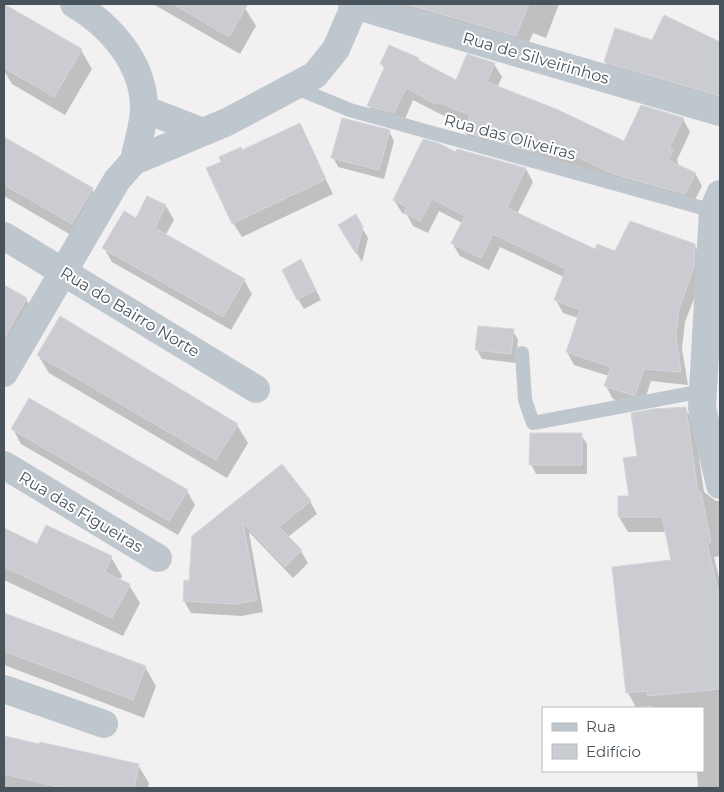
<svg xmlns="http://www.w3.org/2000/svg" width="724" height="792" viewBox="0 0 724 792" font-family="Montserrat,sans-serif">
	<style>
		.shadow { fill: #0003 }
		.building { fill: #caccd2; stroke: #d4d6db }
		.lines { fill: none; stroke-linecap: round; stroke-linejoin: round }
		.lane { stroke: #bfc7ce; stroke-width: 14 }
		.street { stroke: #bfc7ce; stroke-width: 28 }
		.labels { text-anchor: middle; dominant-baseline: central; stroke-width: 4; stroke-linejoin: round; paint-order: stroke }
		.street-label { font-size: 16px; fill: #49535c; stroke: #fff }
	</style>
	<rect width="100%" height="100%" fill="#f2f0f0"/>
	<!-- shadow -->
	<g class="shadow">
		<polygon points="153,4 239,4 245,8 256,26 240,54"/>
		<polygon points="375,4 559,4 546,38 533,33 525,51"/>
		<polygon points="4,5 81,50 92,69 65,115 12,84 4,71"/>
		<polygon points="664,16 720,43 720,105 612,73 605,62 652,42"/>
		<polygon points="418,59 420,62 457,82 494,64 502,77 497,88 624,143 683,119 690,132 677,160 679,166 695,173 702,186 692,206 621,187 577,166 574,171 472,145 465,132 468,124 445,115 444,116 413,100 402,126 376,119 369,106 385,70 382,64"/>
		<polygon points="299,125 333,194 242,237 233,223 222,162"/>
		<polygon points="389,131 394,141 384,179 338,167 333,157"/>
		<polygon points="4,138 92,189 103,208 83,242 4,196"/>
		<polygon points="458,150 526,169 533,182 517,214 596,251 615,252 695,246 702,259 701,281 685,322 682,349 688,385 651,381 642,408 613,399 606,386 609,376 574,365 567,352 578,318 563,313 556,300 564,277 500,247 489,270 460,256 452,243 462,223 439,211 428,233 413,226 407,215 402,213 394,200 456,154"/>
		<polygon points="148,197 166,206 174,220 165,236 244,280 252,294 231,330 112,262 104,248 136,219"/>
		<polygon points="355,216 368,238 362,262 340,225"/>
		<polygon points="306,271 321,300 304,309 298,299"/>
		<polygon points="4,284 5,287 26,299 37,318 4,348"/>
		<polygon points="513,331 518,340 516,363 482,359 477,350"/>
		<polygon points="38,355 237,425 248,443 227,478 49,373"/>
		<polygon points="685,408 694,423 704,492 716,501 720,501 720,556 714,557 720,582 720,788 698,788 697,771 703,771 703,708 653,708 652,706 636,707 628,693 672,561 666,532 628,532 619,517 619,497 630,497 638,457"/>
		<polygon points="13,429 187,491 195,505 178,535 21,444"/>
		<polygon points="581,435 587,444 587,474 536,474 531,464"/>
		<polygon points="310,501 317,514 288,537 301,551 308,563 293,578 249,532 263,612 242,616 191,613 184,601 190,582 194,536"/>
		<polygon points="4,530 38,546 111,557 122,576 120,580 129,585 140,603 123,636 4,580"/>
		<polygon points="4,615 145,667 156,686 144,718 4,665"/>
		<polygon points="4,737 138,765 149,783 148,788 4,788"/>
	</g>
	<!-- building -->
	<g class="building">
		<polygon points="4,4 82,49 54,97 4,68"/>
		<polygon points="173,4 248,4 229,37"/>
		<polygon points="406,4 529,4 516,36"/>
		<polygon points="664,15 720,42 720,96 604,62 615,28 652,40"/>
		<polygon points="389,45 419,58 418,60 456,80 467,54 495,63 487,82 556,109 624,141 641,105 684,118 669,148 673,150 668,160 696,173 685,194 613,174 569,153 567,159 536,145 533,152 463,132 470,115 437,102 436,104 406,88 394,113 367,106 385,66 380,64"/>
		<polygon points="342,118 390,130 379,170 331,158"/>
		<polygon points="300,123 326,179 232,224 206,168 221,162 219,157 241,147 242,150"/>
		<polygon points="4,137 93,188 72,224 4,185"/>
		<polygon points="423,139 438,143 456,152 457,149 526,168 507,208 595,249 597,244 615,251 630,221 695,244 694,267 679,309 676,335 681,372 644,369 635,395 632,395 604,386 611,367 566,352 580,310 554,300 566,269 493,234 481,258 451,243 465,216 432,199 420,221 404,213 407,207 393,200"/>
		<polygon points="147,196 166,205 155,228 245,279 223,317 102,248 124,211 136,218"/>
		<polygon points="356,214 363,227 356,254 338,225"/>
		<polygon points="301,259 316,290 297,300 282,270"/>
		<polygon points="4,285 27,298 4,339"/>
		<polygon points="60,316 238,424 216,460 37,355"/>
		<polygon points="478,326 514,329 511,354 475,350"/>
		<polygon points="29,398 188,490 169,521 11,429"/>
		<polygon points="686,407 698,492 701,492 711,542 707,543 720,599 720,689 648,696 647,691 626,693 612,567 671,560 662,517 618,517 618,496 629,496 623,458 637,456 631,413 653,409"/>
		<polygon points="530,433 582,433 582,465 529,465"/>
		<polygon points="282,464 311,501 279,527 302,550 285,567 243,523 257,600 235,604 183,601 184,580 189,581 192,536"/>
		<polygon points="46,525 112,556 105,572 130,584 112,618 4,567 4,528 37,544"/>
		<polygon points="4,613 146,666 133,700 4,651"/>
		<polygon points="4,736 39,744 40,742 139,764 134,788 63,788 4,774"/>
	</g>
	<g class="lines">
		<!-- lane -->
		<g class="lane">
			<polyline points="294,87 350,110 717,212"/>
			<polyline points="522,353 525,400 533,423 703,391"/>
		</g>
		<!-- street -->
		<g class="street">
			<path d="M74,4C110,25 144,63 144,108C144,125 137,144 134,161"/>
			<polyline points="352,4 384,14 720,112"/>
			<polyline points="144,109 203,132"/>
			<polyline points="720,194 713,211 702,408 720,485"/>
			<polyline points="4,236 256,389"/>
			<polyline points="4,373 117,180 134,161 227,122 315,75 336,49 355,5"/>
			<polyline points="4,465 158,558"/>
			<polyline points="4,689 104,724"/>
		</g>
	</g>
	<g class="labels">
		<!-- street labels -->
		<g class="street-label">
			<text transform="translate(536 58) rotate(16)">Rua de Silveirinhos</text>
			<text transform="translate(510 137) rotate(15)">Rua das Oliveiras</text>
			<text transform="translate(130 312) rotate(31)">Rua do Bairro Norte</text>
			<text transform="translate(81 512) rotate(31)">Rua das Figueiras</text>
		</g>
	</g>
	<!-- border -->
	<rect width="724" height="792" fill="none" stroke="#49535c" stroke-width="10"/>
	<!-- legend -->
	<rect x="542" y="707" width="162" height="65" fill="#ffffff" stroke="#b6babe"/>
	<rect x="552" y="723" width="25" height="8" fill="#bfc7ce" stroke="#b6babe"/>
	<text x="586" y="732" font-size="15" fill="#49535c">Rua</text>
	<rect x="552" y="744" width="25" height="15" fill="#caccd2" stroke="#b6babe"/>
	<text x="586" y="757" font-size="15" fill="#49535c">Edifício</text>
</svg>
